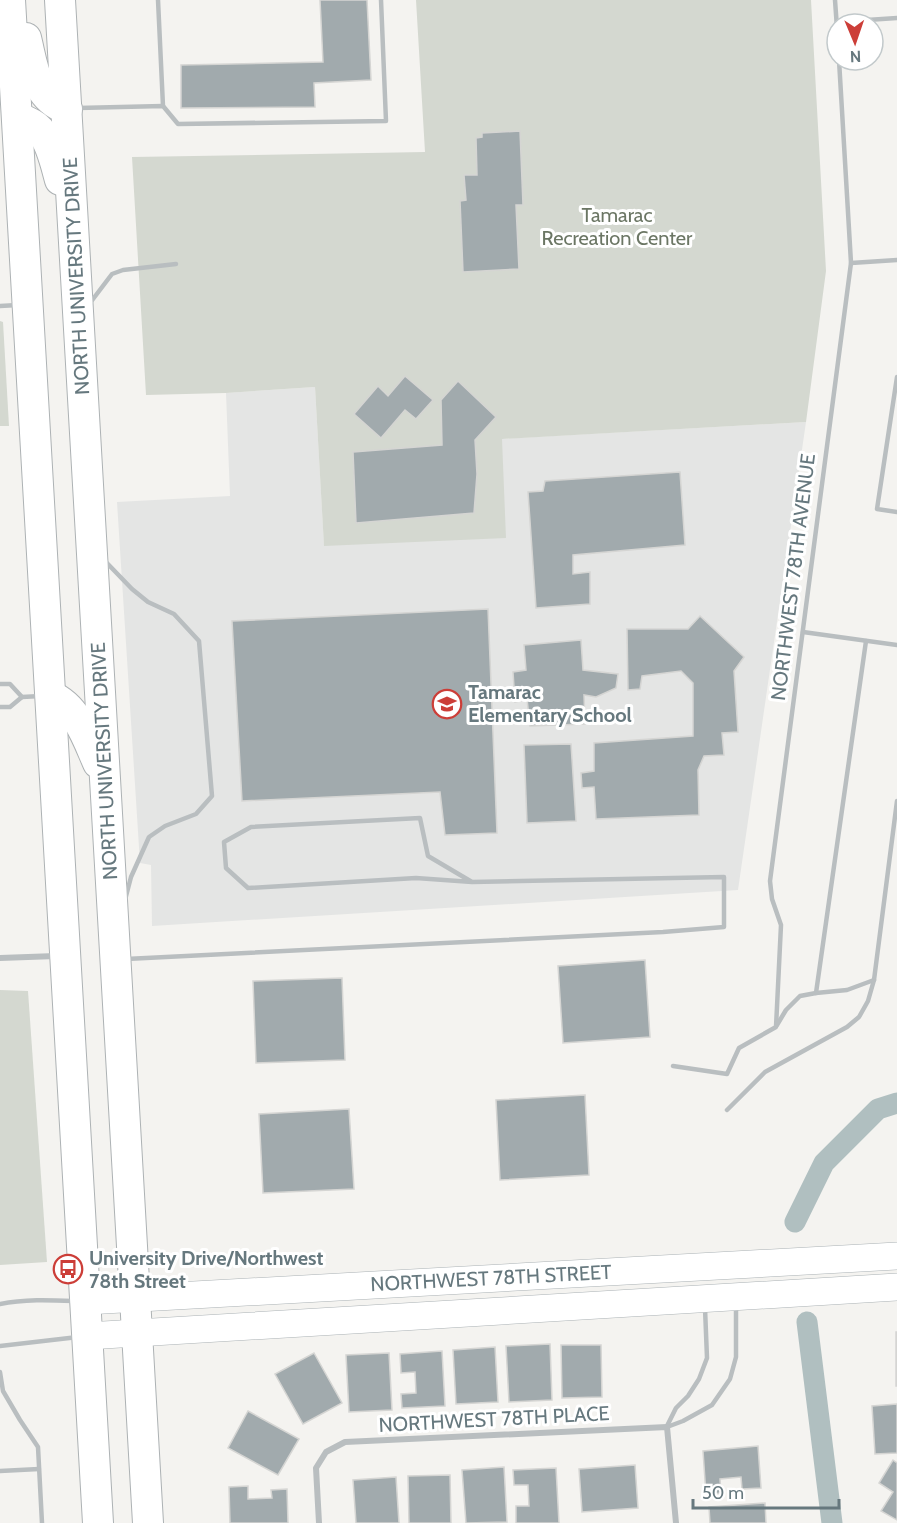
<svg xmlns="http://www.w3.org/2000/svg" width="897" height="1523" viewBox="0 0 897 1523" font-family="Cabin,sans-serif">
	<style>
		.built { fill: #e4e5e4 }
		.green { fill: #d4d8d0 }
		.lines { fill: none; stroke-linecap: round; stroke-linejoin: round }
		.canal { stroke: #b0bfc0; stroke-width: 21 }
		.building { fill: #a1aaad; stroke: #d5d5d3; stroke-width: 1.5 }
		.secondary-casing { stroke: #abb2b5; stroke-width: 28 }
		.primary-casing { stroke: #adb2b4; stroke-width: 32 }
		.lane { stroke: #b9bec0; stroke-width: 4.5 }
		.street { stroke: #b9bec0; stroke-width: 6 }
		.secondary { stroke: #fff; stroke-width: 27 }
		.primary { stroke: #fff; stroke-width: 30 }
		.labels { text-anchor: middle; dominant-baseline: central; stroke-width: 6; stroke-linejoin: round; paint-order: stroke }
		.park-label { font-size: 20px; fill: #6b7664; stroke: #fff }
		.street-label { font-size: 20px; fill: #66787e; stroke: #fff }
		.poi-label { font-size: 20px; font-weight: bold; fill: #66787e; stroke: #fff; text-anchor: start }
	</style>
	<rect width="100%" height="100%" fill="#f4f3f0"/>
	<!-- built -->
	<polygon class="built" points="315,387 324,545 501,439 806,422 738,890 152,926 151,865 140,863 117,502 230,496 226,393"/>
	<!-- green -->
	<g class="green">
		<polygon points="416,0 811,0 826,271 806,422 502,439 506,538 324,546 315,387 226,393 146,395 132,157 425,152"/>
		<polygon points="0,321 3,322 9,426 0,426"/>
		<polygon points="0,990 28,991 47,1262 0,1265"/>
	</g>
	<g class="lines">
		<!-- canal -->
		<g class="canal">
			<polyline points="795,1222 824,1163 878,1109 897,1103"/>
			<polyline points="807,1322 832,1523"/>
		</g>
	</g>
	<!-- building -->
	<g class="building">
		<polygon points="320,0 367,0 371,80 314,83 315,107 181,108 181,65 323,62"/>
		<polygon points="520,131 523,205 516,205 519,269 463,272 460,201 466,200 464,175 477,175 476,138 482,137 482,133"/>
		<polygon points="405,376 433,400 416,419 405,410 381,438 354,414 378,386 388,396"/>
		<polygon points="458,381 496,417 475,440 477,474 474,513 356,523 353,452 442,445 441,400"/>
		<polygon points="680,472 685,545 573,555 573,574 590,572 590,604 536,608 528,492 543,491 545,481"/>
		<polygon points="488,609 497,833 445,835 440,792 242,801 232,621"/>
		<polygon points="700,616 744,657 734,671 738,732 722,733 724,755 704,756 698,770 699,815 596,819 594,787 582,788 581,773 594,771 594,743 693,736 693,683 681,671 642,676 640,689 628,690 627,629 688,629"/>
		<polygon points="581,640 583,670 618,674 616,688 596,697 584,695 585,724 530,726 527,699 515,702 513,672 526,670 524,645"/>
		<polygon points="571,744 576,821 527,823 524,745"/>
		<polygon points="645,960 650,1037 563,1043 558,966"/>
		<polygon points="342,978 345,1060 256,1063 253,981"/>
		<polygon points="585,1095 589,1175 500,1180 496,1100"/>
		<polygon points="349,1109 354,1189 263,1193 259,1114"/>
		<rect x="896" y="1332" width="1" height="54"/>
		<polygon points="550,1344 552,1400 509,1402 506,1346"/>
		<polygon points="561,1345 601,1345 602,1397 562,1398"/>
		<polygon points="495,1347 498,1402 456,1404 453,1350"/>
		<polygon points="442,1351 445,1406 402,1408 401,1394 416,1393 415,1372 401,1373 400,1354"/>
		<polygon points="314,1353 342,1403 303,1424 275,1374"/>
		<polygon points="389,1353 392,1410 349,1412 346,1355"/>
		<polygon points="897,1404 897,1453 875,1454 872,1406"/>
		<polygon points="248,1411 299,1439 278,1475 228,1448"/>
		<polygon points="758,1446 761,1488 742,1489 741,1477 720,1479 721,1493 706,1495 703,1451"/>
		<polygon points="893,1460 897,1463 897,1520 881,1511 893,1492 879,1483"/>
		<polygon points="635,1465 638,1508 582,1512 579,1469"/>
		<polygon points="504,1467 507,1522 466,1523 462,1470"/>
		<polygon points="556,1468 559,1523 516,1523 516,1506 529,1506 528,1485 514,1485 513,1470"/>
		<polygon points="450,1475 451,1523 409,1523 408,1476"/>
		<polygon points="396,1477 399,1523 356,1523 353,1480"/>
		<polygon points="248,1486 248,1499 272,1498 271,1490 287,1489 288,1523 230,1523 229,1487"/>
		<polygon points="765,1503 766,1523 710,1523 709,1507"/>
	</g>
	<g class="lines">
		<!-- secondary casing -->
		<g class="secondary-casing">
			<g id="secondary">
				<polyline points="86,1301 897,1256"/>
				<polyline points="87,1336 897,1287"/>
			</g>
		</g>
		<!-- primary casing -->
		<g class="primary-casing">
			<g id="primary">
				<polyline points="10,0 98,1523"/>
				<polyline points="60,0 148,1523"/>
				<path d="M26,38C33,66 35,98 67,109"/>
				<path d="M17,117C26,121 35,124 41,132C51,142 56,166 60,180"/>
				<path d="M51,696C77,707 87,738 98,763"/>
			</g>
		</g>
		<!-- lane -->
		<g class="lane">
			<polyline points="158,0 163,106"/>
			<polyline points="835,0 837,28"/>
			<polyline points="837,22 897,18"/>
			<polyline points="78,108 163,106 178,124 386,121 381,0"/>
			<polyline points="851,263 897,260"/>
			<polyline points="90,303 112,274 123,270 176,264"/>
			<polyline points="0,306 18,305"/>
			<polyline points="897,377 877,509 897,512"/>
			<polyline points="104,560 132,589 148,602 174,614 199,641 212,796 196,814 165,826 149,837 131,877 125,900"/>
			<polyline points="803,632 897,645"/>
			<polyline points="0,684 10,684 22,697"/>
			<polyline points="0,707 10,707 22,697 41,696"/>
			<polyline points="126,959 663,932 724,927 724,877 472,882 416,878 248,888 226,868 224,842 251,827 420,818 428,856 472,882"/>
			<polyline points="816,993 866,641"/>
			<polyline points="777,1025 786,1010 800,996 816,993 847,990 874,980"/>
			<polyline points="673,1066 727,1074 739,1048 776,1027 781,925 772,899 770,881 851,263 839,60"/>
			<polyline points="727,1110 765,1072 847,1027 859,1017 868,1001 874,980 897,801"/>
			<path d="M0,1304C24,1299 49,1300 74,1301"/>
			<polyline points="0,1346 78,1337"/>
			<polyline points="0,1372 3,1391 20,1420 38,1447 42,1523"/>
			<polyline points="667,1426 676,1408 688,1396 699,1379 707,1358 705,1308"/>
			<polyline points="667,1427 683,1421 712,1405 730,1379 736,1357 736,1306"/>
			<polyline points="0,1471 39,1469"/>
		</g>
		<!-- street -->
		<g class="street">
			<polyline points="0,958 56,956"/>
			<polyline points="319,1523 316,1468 326,1452 345,1442 667,1427 676,1523"/>
		</g>
		<!-- secondary -->
		<use href="#secondary" class="secondary"/>
		<!-- primary -->
		<use href="#primary" class="primary"/>
	</g>
	<!-- icons -->
	<defs>
		<g id="school-ring" transform="scale(1.5)"><circle r="9.5" fill="#fff" stroke="#cc3e38" stroke-width="1.5"/><path d="M0-5L7-2L0 1L-7-2ZM-4 1L0 2.5L4 1V4Q0 6-4 4Z" fill="#cc3e38"/></g>
		<g id="bus-ring" transform="scale(1.5)"><circle r="9.5" fill="#fff" stroke="#cc3e38" stroke-width="1.5"/><path d="M-5-6H5V4H4V6H2V4H-2V6H-4V4H-5ZM-3.5-4V0h7V-4ZM-3.5 1.2v1.5H-2V1.2ZM2 1.2v1.5H3.5V1.2Z" fill="#cc3e38"/></g>
	</defs>
	<g fill-rule="evenodd">
		<use href="#school-ring" x="447" y="704"/>
		<use href="#bus-ring" x="68" y="1269"/>
	</g>
	<g class="labels">
		<!-- park labels -->
		<g class="park-label">
			<text x="617" y="215">Tamarac<tspan x="617" dy="23">Recreation Center</tspan></text>
		</g>
		<!-- street labels -->
		<g class="street-label">
			<text transform="translate(76 276) rotate(-93)">NORTH UNIVERSITY DRIVE</text>
			<text transform="translate(793 577) rotate(-83)">NORTHWEST 78TH AVENUE</text>
			<text transform="translate(104 761) rotate(-93)">NORTH UNIVERSITY DRIVE</text>
			<text transform="translate(491 1278) rotate(-3)">NORTHWEST 78TH STREET</text>
			<text transform="translate(494 1419) rotate(-3)">NORTHWEST 78TH PLACE</text>
		</g>
		<!-- poi labels -->
		<g class="poi-label">
			<text x="468" y="692">Tamarac<tspan x="468" dy="23">Elementary School</tspan></text>
			<text x="89" y="1258">University Drive/Northwest<tspan x="89" dy="23">78th Street</tspan></text>
		</g>
	</g>
	<!-- north arrow -->
	<g transform="translate(855 42) rotate(178)"><circle r="28" fill="#ffffff" stroke="#c2c9cb" stroke-width="1.5"/>
	<path d="M0-4.5L10 22L0 15L-10 22Z" fill="#cc3e38"/>
	<text y="-9" font-size="16" font-weight="bold" text-anchor="middle" fill="#66787e">N</text>
	</g>
	<!-- scale -->
	<path d="M693 1499v9h146v-9" fill="none" stroke="#66787e" stroke-width="3"/>
	<text x="702" y="1499" font-size="18" fill="#66787e" stroke="#ffffff" stroke-width="4.5" paint-order="stroke">50 m</text>
</svg>
